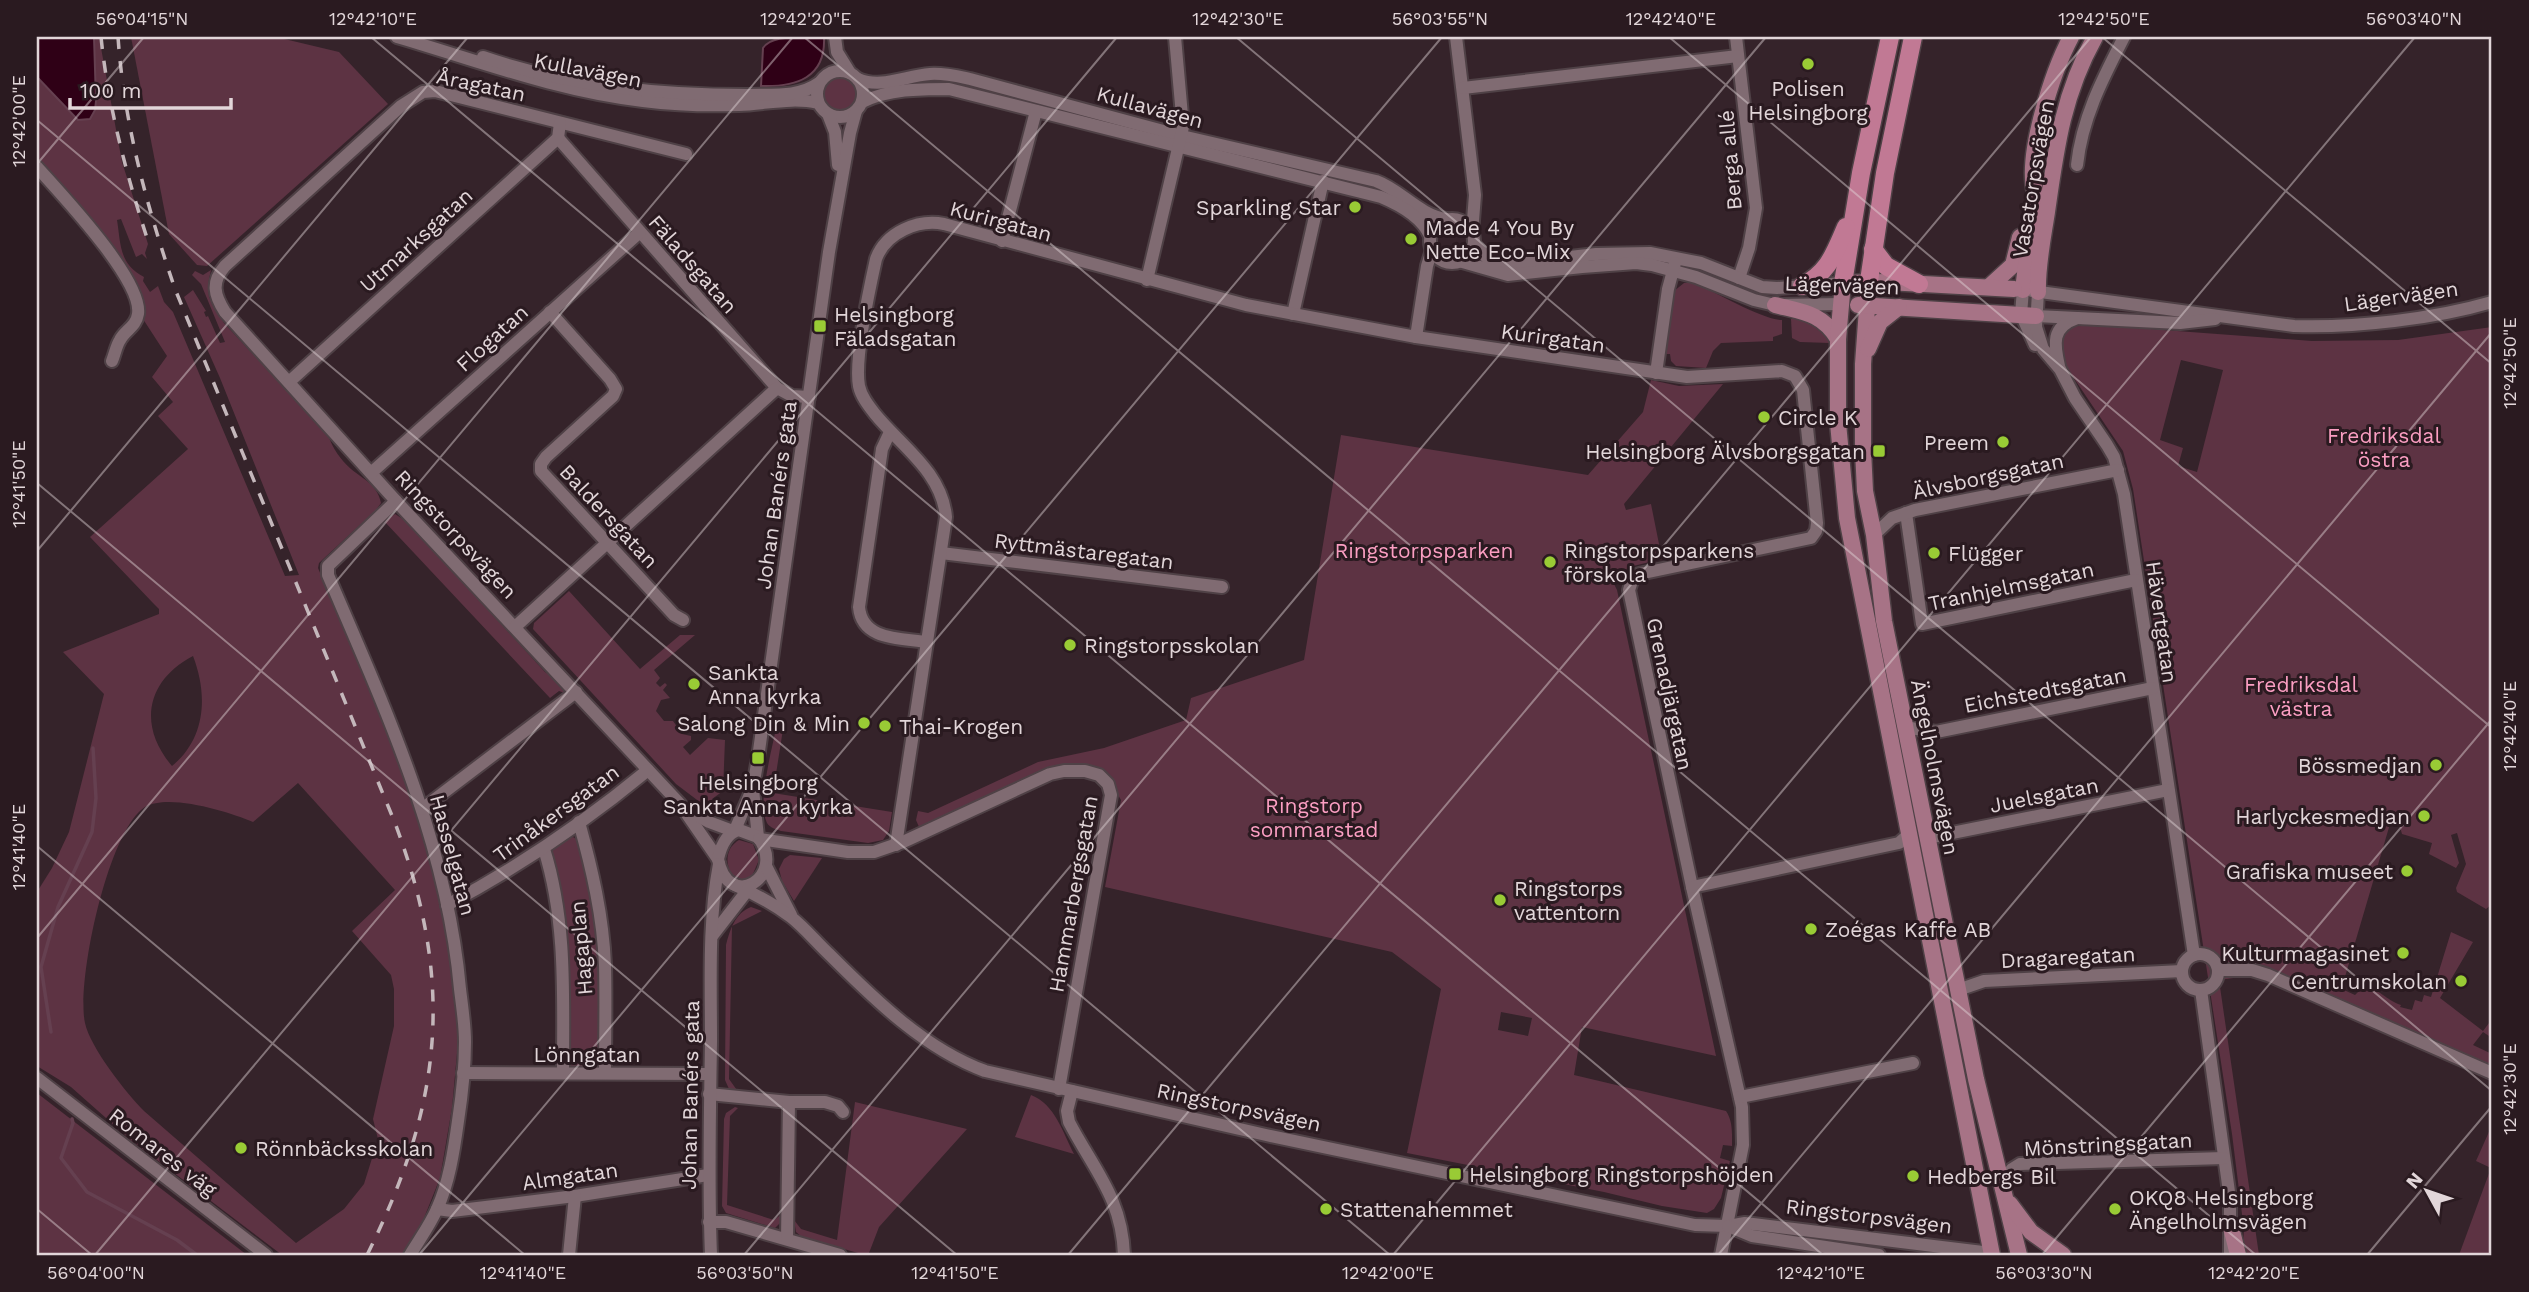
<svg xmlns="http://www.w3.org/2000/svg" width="2529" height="1292" viewBox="0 0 2529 1292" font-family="'Work Sans',sans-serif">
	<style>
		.green { fill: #5d3343; fill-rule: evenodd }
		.water { fill: #2f0016; stroke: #654050; stroke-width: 2 }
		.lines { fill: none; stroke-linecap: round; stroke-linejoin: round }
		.stream { stroke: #654050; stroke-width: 3.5 }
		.minor-casing { stroke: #4f4146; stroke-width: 16 }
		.major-casing { stroke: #4f4146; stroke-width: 19 }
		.highway-casing { stroke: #4f4146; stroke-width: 21 }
		.minor { stroke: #806b72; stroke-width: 12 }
		.major { stroke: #a77386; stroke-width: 16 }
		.highway { stroke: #c17994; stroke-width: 18 }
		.rail { stroke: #c4b7bb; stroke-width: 3.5; stroke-dasharray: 12 12; stroke-linecap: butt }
		.ticks { fill: none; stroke: #e2d6d9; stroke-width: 2; stroke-opacity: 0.45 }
		.poi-dot { fill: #99cb35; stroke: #2a1a20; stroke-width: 2.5 }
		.labels { text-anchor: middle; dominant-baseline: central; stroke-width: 6; stroke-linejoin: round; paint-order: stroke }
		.street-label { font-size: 21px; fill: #e2d6d9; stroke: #2a1a20 }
		.poi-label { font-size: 21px; fill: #e2d6d9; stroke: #2a1a20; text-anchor: start }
		.park-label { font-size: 21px; fill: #fb9ec2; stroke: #2a1a20 }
		.neatline { fill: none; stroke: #e2d6d9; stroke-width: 2.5 }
		.ticks-label { font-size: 18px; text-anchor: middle; fill: #e2d6d9 }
	</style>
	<rect width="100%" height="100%" fill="#35232a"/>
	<!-- green -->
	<g class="green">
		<path d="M37,37H99L122,162L148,244L145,253L147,259L142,254L136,257L121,219L117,220C121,245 119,264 144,277L143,281L150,292L158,286L164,302L173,312L285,576L299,575L220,378L184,297L193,290L206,311L204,312L206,317L208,316L220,343L225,342L201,284L192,275L195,271L203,275L211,270L208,284L209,297L224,323L328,435C333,449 340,459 351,469C364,480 377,484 381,503L376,510L319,563L318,568L407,779L437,879L453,974L458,1042L452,1108L440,1178L422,1223L403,1255H282L132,1141L71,1087L37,1066V892L52,868L69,832L104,694L63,652L159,614V609L153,603L90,537L188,449L158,416L173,402L152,377L167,356L143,319C152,275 65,189 37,158ZM193,656C208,695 206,738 172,766C137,725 147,680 193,656ZM298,783L395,890L352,931L391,975L394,989V1026L373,1119L378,1139L364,1184L344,1209L296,1243L144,1111C126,1093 90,1047 85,1023C76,982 108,830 145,807C169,793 229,812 253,822Z"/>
		<polygon points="131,37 276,37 339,52 388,104 207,266 197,265 169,234"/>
		<circle cx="840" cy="94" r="16"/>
		<path d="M1684,283H1695C1715,292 1763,320 1782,320V334L1773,337V341L1721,343L1713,351L1706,368L1676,366L1671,361L1670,354H1665L1674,291Z"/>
		<path d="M1800,318C1813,319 1828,330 1830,343L1800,342L1792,338L1791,319Z"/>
		<path d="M2083,324L2312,341L2398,340L2492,327V904L2486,909L2457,892L2456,888L2466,864L2457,833L2451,835L2459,863L2456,868L2429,854L2432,843L2402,834L2400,827L2390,824L2342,987L2344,990L2355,995L2362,988C2381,988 2385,1000 2401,1005L2400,1007L2412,1010L2415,1000L2422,1002L2424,995L2431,997L2451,932L2473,942L2440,998L2483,1031L2492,1019V1038L2483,1032L2473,1045L2492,1054V1078L2269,981L2248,976L2219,980L2259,1255H2242L2244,1230L2232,1134L2133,489L2123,451L2065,365L2059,343C2065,331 2071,326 2083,324ZM2181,360L2223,370L2197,472L2178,466L2183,448L2160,440Z"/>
		<path d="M1651,380L1679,386L1723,384L1624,504L1626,510L1651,504L1662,559L1629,567L1613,582L1617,590L1716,1056L1582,1027L1574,1075L1726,1111C1733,1121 1732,1134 1732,1146L1723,1145L1720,1158L1730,1161L1721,1198L1714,1209L1707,1213L1662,1206L1604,1192L1407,1153L1441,989L1392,952L1105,887L1121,800L1110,781L1083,767L926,829L919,827L916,820L918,811L928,813L1038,762L1104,748L1186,720L1191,698L1304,660L1341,435L1588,475L1643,412ZM1501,1012L1532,1018L1528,1036L1498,1030Z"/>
		<polygon points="395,514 409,523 545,672 556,679 565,693 559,691 550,698 384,521"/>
		<polygon points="569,591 640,669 680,635 695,635 654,670 660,678 656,683 660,687 665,683 667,685 663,690 670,698 661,700 656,711 664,721 673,721 682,734 691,736 691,740 683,747 690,755 708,738 725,740 723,791 712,799 709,809 676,784 533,629 534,623"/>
		<path d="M784,723L773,793L892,812L889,831L883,840L868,843L781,831C776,829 770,828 767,823C757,803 772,750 776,728Z"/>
		<polygon points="573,837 581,842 589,872 602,962 599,1071 572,1071 568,1066 568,966 564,928 549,854 565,839"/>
		<path d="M739,840L753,844L759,860L752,876L743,880L731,874C725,861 726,848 739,840Z"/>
		<polygon points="790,855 822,858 794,901 782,881 779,869 784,859"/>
		<path d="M751,907L762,911L732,926L729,1079L739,1093L729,1089L725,1080L726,945C730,930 735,913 751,907Z"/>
		<polygon points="37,1093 247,1255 37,1255"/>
		<path d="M1031,1095C1055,1104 1063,1133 1074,1154L1015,1137Z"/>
		<polygon points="855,1102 967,1129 879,1227 869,1253 865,1255 802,1237 796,1232 794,1220 801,1229 837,1240"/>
		<polygon points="735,1107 738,1108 730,1116 727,1205 774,1220 783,1213 781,1222 775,1228 726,1213 722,1206 724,1119 726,1113"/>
		<polygon points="2492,1125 2492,1255 2459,1255 2491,1168 2476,1161"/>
	</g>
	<!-- water -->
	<g class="water">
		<polygon points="37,37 94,37 96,101 95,110 90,119 78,120 37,77"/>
		<path d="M811,37H824C826,78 796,87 761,86L763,48C772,35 796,38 811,37Z"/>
	</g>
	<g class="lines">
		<!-- stream -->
		<g class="stream">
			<polyline points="51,1032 41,967 58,907 92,832 96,798 93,748"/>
			<polyline points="72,1119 73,1123 61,1158 87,1192 177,1240 197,1255"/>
		</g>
		<!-- minor casing -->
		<g class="minor-casing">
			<g id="minor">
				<path d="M397,37C479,61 557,91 643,101C675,105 708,106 739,105C765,104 793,97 818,103"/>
				<polyline points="835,37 837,52 850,73"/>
				<polyline points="1456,37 1475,195 1472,233"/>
				<polyline points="1736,37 1756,208 1749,248 1739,278"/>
				<path d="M483,57C567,86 658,95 747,95C771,94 798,98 819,83"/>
				<circle cx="840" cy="94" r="23"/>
				<path d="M858,79C881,89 905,76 930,74C944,73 956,76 970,79L1182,136L1376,181C1401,190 1419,215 1446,219"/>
				<polyline points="1463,88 1738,56"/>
				<path d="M862,102C889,89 919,89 949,89L1381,197C1400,205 1422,217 1430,236"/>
				<polyline points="828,114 835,132 838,165"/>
				<polyline points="558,138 777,388 792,396 809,397"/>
				<path d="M686,154L435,91L423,92L401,106L225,266C211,282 214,295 225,312L396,501L680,804L718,859"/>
				<path d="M2077,165C2082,118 2103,78 2124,37"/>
				<path d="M37,167C60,193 143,280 138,314C136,327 125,330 120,340C116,346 115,354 112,361"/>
				<circle cx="1452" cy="241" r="22"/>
				<polyline points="1002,241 1036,111"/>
				<polyline points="1474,244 1487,258 1508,264 1596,254 1650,253 1701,263 1762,287 1777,288 1843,283"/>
				<polyline points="1459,261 1508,275 1582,267 1636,263 1652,265 1696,277 1754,300 1775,305 1841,304"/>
				<polyline points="1147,280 1183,127 1175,37"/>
				<polyline points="2023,290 2021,314 2035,345"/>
				<path d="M2032,291L2294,326C2355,328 2434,319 2492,302"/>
				<polyline points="2038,292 2036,327 2043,349 2060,369 2075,398 2107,445 2114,457 2124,494 2194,955"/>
				<polyline points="550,312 610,379 616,389 613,396 546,457 541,464 541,471 674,615 683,620"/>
				<polyline points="1293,314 1323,181"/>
				<polyline points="2036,316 2180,323 2215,319"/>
				<polyline points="1416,337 1427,266 1432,250"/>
				<path d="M2059,366C2054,344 2051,327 2077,318"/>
				<polyline points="1656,373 1668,289 1675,263"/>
				<polyline points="289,382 558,138 560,123"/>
				<path d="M890,432L882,449L859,607C862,641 901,638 927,642"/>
				<polyline points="371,473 640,232"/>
				<path d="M396,501L328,566V575C385,708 447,842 460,989C462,1006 465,1024 465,1042C465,1068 462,1095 458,1121C454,1150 449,1183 437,1209C430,1225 419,1240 410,1255"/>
				<polyline points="1906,513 1922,624 2136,580"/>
				<polyline points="1874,535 1892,518 1915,510 2118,470"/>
				<polyline points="941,553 1222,587"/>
				<polyline points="515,627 777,388"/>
				<polyline points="1904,727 1936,732 2153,688"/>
				<polyline points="753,790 758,837"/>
				<polyline points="422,809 576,692"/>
				<polyline points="686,809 709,822 733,831"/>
				<path d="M579,822C592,869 603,916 605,965C606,1001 605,1037 605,1073"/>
				<polyline points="735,830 753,787 758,758 829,252 850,133 856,111"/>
				<path d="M739,830L758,837C788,877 728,913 718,859C721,846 726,833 739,830Z"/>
				<polyline points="1927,838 2168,790"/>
				<polyline points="759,839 848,852 874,852 903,842 1050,774 1064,771 1085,771 1099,775 1108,784 1111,795 1059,1089"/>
				<path d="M896,845L946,517C942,472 901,446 875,414C868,405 861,396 859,386C854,360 870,286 876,259C886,232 918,219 944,224L1246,305L1416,337L1687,377L1782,371L1795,376L1803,390L1817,523L1816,531L1811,538L1639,574L1632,581L1629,590L1692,887L1742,1107L1743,1145L1721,1255"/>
				<path d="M544,849C567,922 563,998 563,1073"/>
				<polyline points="766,866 791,915"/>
				<path d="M735,885C755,894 774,904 791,917C805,928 817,943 830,955C875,1000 925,1049 985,1071L1266,1135L1695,1225L1728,1226L1745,1223L1991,1253"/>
				<polyline points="1692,887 1899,843 1908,835"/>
				<path d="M447,905C519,867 585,822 648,770"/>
				<polyline points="712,936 750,887"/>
				<circle cx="2200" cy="972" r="18"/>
				<polyline points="2218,970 2252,970 2268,975 2492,1073"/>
				<polyline points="1958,990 1984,981 2182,971"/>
				<polyline points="2201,990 2230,1199 2230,1255"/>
				<polyline points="463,1073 710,1074"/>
				<polyline points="37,1078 266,1255"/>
				<path d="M1072,1091L1067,1111L1069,1122C1094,1170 1122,1198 1124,1255"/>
				<polyline points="709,1094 789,1102 825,1102 838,1106 843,1112"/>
				<polyline points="1740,1097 1913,1063"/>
				<polyline points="2001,1183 2012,1169 2020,1164 2224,1158"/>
				<polyline points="437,1209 452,1211 575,1196 708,1175"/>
				<polyline points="709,1222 726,1222 840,1255"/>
				<polyline points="1728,1226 1752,1236 1879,1255"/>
				<polyline points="787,1239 789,1102"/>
				<polyline points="569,1255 575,1196"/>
				<path d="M711,1255C708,1183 710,1112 711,1041C711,982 708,922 719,864"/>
			</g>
		</g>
		<!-- major casing -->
		<g class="major-casing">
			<g id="major">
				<polyline points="1869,281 1863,364 1863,450 1865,491 1874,535 1884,621 1976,1079 2019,1255"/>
				<polyline points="1990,286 2013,265 2020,237"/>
				<path d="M2023,290L2035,192C2025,155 2053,71 2071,37"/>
				<path d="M2038,292C2037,266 2043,238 2047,212C2056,148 2063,94 2095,37"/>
				<path d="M1775,305C1803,312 1822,313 1838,339"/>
				<polyline points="1858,305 2036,316"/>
				<polyline points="1868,349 1880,322 1899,307"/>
				<polyline points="2010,1204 2031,1232 2063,1255"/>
				<polyline points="2231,1227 2238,1255"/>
				<polyline points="1992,1255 1847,518 1838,423 1838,339 1843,283 1887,282 2014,289"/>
			</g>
		</g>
		<!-- highway casing -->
		<g class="highway-casing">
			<g id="highway">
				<polyline points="1873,249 1886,266 1919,284"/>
				<polyline points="1869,281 1885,173 1913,37"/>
				<polyline points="1843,283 1861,173 1890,37"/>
				<path d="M1802,286C1829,272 1834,254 1846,227"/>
			</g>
		</g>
		<!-- minor -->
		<use href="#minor" class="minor"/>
		<!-- major -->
		<use href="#major" class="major"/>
		<!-- highway -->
		<use href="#highway" class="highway"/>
		<!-- rail -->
		<g class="rail">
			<path d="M101,37C108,106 126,173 147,238"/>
			<path d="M118,37C124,124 147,207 175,289L395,823C455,983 443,1103 367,1255"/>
		</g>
	</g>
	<!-- ticks -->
	<path class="ticks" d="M371,37L1823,1255M804,37L2256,1255M1236,37L2492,1091M1669,37L2492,728M2102,37L2492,364M37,120L1390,1255M37,164L144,37M37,483L957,1255M37,551L468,37M37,846L525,1255M37,938L793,37M37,1209L92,1255M95,1255L1117,37M419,1255L1442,37M744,1255L1766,37M1068,1255L2091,37M1393,1255L2415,37M1718,1255L2492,332M2042,1255L2492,719M2367,1255L2492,1106"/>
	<!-- markers -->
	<g class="poi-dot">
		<circle cx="1808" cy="64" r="7"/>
		<circle cx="1355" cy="207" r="7"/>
		<circle cx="1411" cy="239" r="7"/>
		<rect x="813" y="319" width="14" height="14" rx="3.5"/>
		<circle cx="1764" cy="417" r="7"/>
		<circle cx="2003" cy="442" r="7"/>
		<rect x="1872" y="444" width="14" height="14" rx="3.5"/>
		<circle cx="1934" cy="553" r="7"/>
		<circle cx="1550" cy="562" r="7"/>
		<circle cx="1070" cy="645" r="7"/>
		<circle cx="694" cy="684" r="7"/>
		<circle cx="864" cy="723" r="7"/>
		<circle cx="885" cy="726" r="7"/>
		<rect x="751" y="751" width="14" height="14" rx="3.5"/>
		<circle cx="2436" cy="765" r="7"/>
		<circle cx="2424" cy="816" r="7"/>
		<circle cx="2407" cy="871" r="7"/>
		<circle cx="1500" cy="900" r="7"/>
		<circle cx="1811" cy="929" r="7"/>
		<circle cx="2403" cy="953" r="7"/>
		<circle cx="2461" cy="981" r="7"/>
		<circle cx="241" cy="1148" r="7"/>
		<rect x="1448" y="1167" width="14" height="14" rx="3.5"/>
		<circle cx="1913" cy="1176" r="7"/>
		<circle cx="1326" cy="1209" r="7"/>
		<circle cx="2115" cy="1209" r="7"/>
	</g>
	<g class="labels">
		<!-- street labels -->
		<g class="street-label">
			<text transform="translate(588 70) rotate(11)">Kullavägen</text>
			<text transform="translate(481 85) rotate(12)">Åragatan</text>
			<text transform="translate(1150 107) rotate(15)">Kullavägen</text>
			<text transform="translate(1730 160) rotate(-95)">Berga allé</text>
			<text transform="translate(2033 179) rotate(-80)">Vasatorpsvägen</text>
			<text transform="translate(1001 221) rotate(15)">Kurirgatan</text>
			<text transform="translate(416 240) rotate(-42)">Utmarksgatan</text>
			<text transform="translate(693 264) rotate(49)">Fäladsgatan</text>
			<text transform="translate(1842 285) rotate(2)">Lägervägen</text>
			<text transform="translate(2401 296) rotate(-8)">Lägervägen</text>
			<text transform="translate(492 338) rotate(-42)">Flogatan</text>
			<text transform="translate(1553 338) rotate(8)">Kurirgatan</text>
			<text transform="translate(1988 476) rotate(-12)">Älvsborgsgatan</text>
			<text transform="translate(776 495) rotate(-82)">Johan Banérs gata</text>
			<text transform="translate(609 516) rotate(47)">Baldersgatan</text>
			<text transform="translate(456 534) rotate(47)">Ringstorpsvägen</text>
			<text transform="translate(1084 551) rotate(7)">Ryttmästaregatan</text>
			<text transform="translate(2011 586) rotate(-12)">Tranhjelmsgatan</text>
			<text transform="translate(2162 622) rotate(82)">Hävertgatan</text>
			<text transform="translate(2045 690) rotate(-11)">Eichstedtsgatan</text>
			<text transform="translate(1670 694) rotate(78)">Grenadjärgatan</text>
			<text transform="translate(1935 767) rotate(79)">Ängelholmsvägen</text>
			<text transform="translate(2044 795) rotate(-11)">Juelsgatan</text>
			<text transform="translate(556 813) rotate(-36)">Trinåkersgatan</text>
			<text transform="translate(453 855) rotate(75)">Hasselgatan</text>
			<text transform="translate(1073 894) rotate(-80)">Hammarbergsgatan</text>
			<text transform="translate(581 948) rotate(-95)">Hagaplan</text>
			<text transform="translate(2068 957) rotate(-3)">Dragaregatan</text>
			<text x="587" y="1054">Lönngatan</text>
			<text transform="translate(690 1095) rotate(-89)">Johan Banérs gata</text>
			<text transform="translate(1239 1107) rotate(12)">Ringstorpsvägen</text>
			<text transform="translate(2108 1144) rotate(-3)">Mönstringsgatan</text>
			<text transform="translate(163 1152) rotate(38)">Romares väg</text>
			<text transform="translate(570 1176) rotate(-8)">Almgatan</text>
			<text transform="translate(1869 1216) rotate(7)">Ringstorpsvägen</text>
		</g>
		<!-- poi labels -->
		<g class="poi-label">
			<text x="1808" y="88" text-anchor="middle">Polisen<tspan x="1808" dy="24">Helsingborg</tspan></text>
			<text x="1341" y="207" text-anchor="end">Sparkling Star</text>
			<text x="1425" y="227">Made 4 You By<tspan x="1425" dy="24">Nette Eco-Mix</tspan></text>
			<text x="834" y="314">Helsingborg<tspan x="834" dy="24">Fäladsgatan</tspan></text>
			<text x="1778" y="417">Circle K</text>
			<text x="1989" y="442" text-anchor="end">Preem</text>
			<text x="1865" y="451" text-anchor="end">Helsingborg Älvsborgsgatan</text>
			<text x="1564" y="550">Ringstorpsparkens<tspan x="1564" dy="24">förskola</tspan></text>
			<text x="1948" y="553">Flügger</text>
			<text x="1084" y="645">Ringstorpsskolan</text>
			<text x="708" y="672">Sankta<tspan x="708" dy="24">Anna kyrka</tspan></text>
			<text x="850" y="723" text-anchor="end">Salong Din &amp; Min</text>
			<text x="899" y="726">Thai-Krogen</text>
			<text x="2422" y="765" text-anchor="end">Bössmedjan</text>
			<text x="758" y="782" text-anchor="middle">Helsingborg<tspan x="758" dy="24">Sankta Anna kyrka</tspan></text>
			<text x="2410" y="816" text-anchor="end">Harlyckesmedjan</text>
			<text x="2393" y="871" text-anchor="end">Grafiska museet</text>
			<text x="1514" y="888">Ringstorps<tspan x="1514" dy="24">vattentorn</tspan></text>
			<text x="1825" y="929">Zoégas Kaffe AB</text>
			<text x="2389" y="953" text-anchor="end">Kulturmagasinet</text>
			<text x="2447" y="981" text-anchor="end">Centrumskolan</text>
			<text x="255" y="1148">Rönnbäcksskolan</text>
			<text x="1469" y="1174">Helsingborg Ringstorpshöjden</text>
			<text x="1927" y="1176">Hedbergs Bil</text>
			<text x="2129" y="1197">OKQ8 Helsingborg<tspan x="2129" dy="24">Ängelholmsvägen</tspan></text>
			<text x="1340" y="1209">Stattenahemmet</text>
		</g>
		<!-- park labels -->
		<g class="park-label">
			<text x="2384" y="435">Fredriksdal<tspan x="2384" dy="24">östra</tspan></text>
			<text x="1424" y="550">Ringstorpsparken</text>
			<text x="2301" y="684">Fredriksdal<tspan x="2301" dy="24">västra</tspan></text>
			<text x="1314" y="805">Ringstorp<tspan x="1314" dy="24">sommarstad</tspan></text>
		</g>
	</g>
	<!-- border -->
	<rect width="2529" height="1292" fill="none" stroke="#2a1a20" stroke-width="77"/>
	<!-- north arrow -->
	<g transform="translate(2427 1191) rotate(310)" stroke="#2a1a20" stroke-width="5" paint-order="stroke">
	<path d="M0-5L12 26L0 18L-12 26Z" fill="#e2d6d9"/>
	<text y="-10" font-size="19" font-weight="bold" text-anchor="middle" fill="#e2d6d9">N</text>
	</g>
	<!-- scale -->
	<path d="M70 98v10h161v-10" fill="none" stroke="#e2d6d9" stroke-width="3.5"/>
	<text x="80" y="98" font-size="21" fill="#e2d6d9" stroke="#2a1a20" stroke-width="5" paint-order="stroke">100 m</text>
	<rect x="38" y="38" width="2452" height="1216" class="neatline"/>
	<g class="ticks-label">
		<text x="142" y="25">56°04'15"N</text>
		<text x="373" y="25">12°42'10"E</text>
		<text x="806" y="25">12°42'20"E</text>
		<text x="1238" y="25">12°42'30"E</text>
		<text x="1440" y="25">56°03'55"N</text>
		<text x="1671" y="25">12°42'40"E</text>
		<text x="2104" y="25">12°42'50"E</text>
		<text x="2414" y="25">56°03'40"N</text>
		<text transform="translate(19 121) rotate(-90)" y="6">12°42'00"E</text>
		<text transform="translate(2510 363) rotate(-90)" y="6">12°42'50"E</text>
		<text transform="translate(19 484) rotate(-90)" y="6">12°41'50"E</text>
		<text transform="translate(2510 726) rotate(-90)" y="6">12°42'40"E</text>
		<text transform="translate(19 847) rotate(-90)" y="6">12°41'40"E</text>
		<text transform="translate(2510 1089) rotate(-90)" y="6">12°42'30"E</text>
		<text x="96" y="1279">56°04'00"N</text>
		<text x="523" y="1279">12°41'40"E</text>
		<text x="745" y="1279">56°03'50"N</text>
		<text x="955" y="1279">12°41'50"E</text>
		<text x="1388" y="1279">12°42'00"E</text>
		<text x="1821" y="1279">12°42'10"E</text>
		<text x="2044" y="1279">56°03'30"N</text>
		<text x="2254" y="1279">12°42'20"E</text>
	</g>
</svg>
